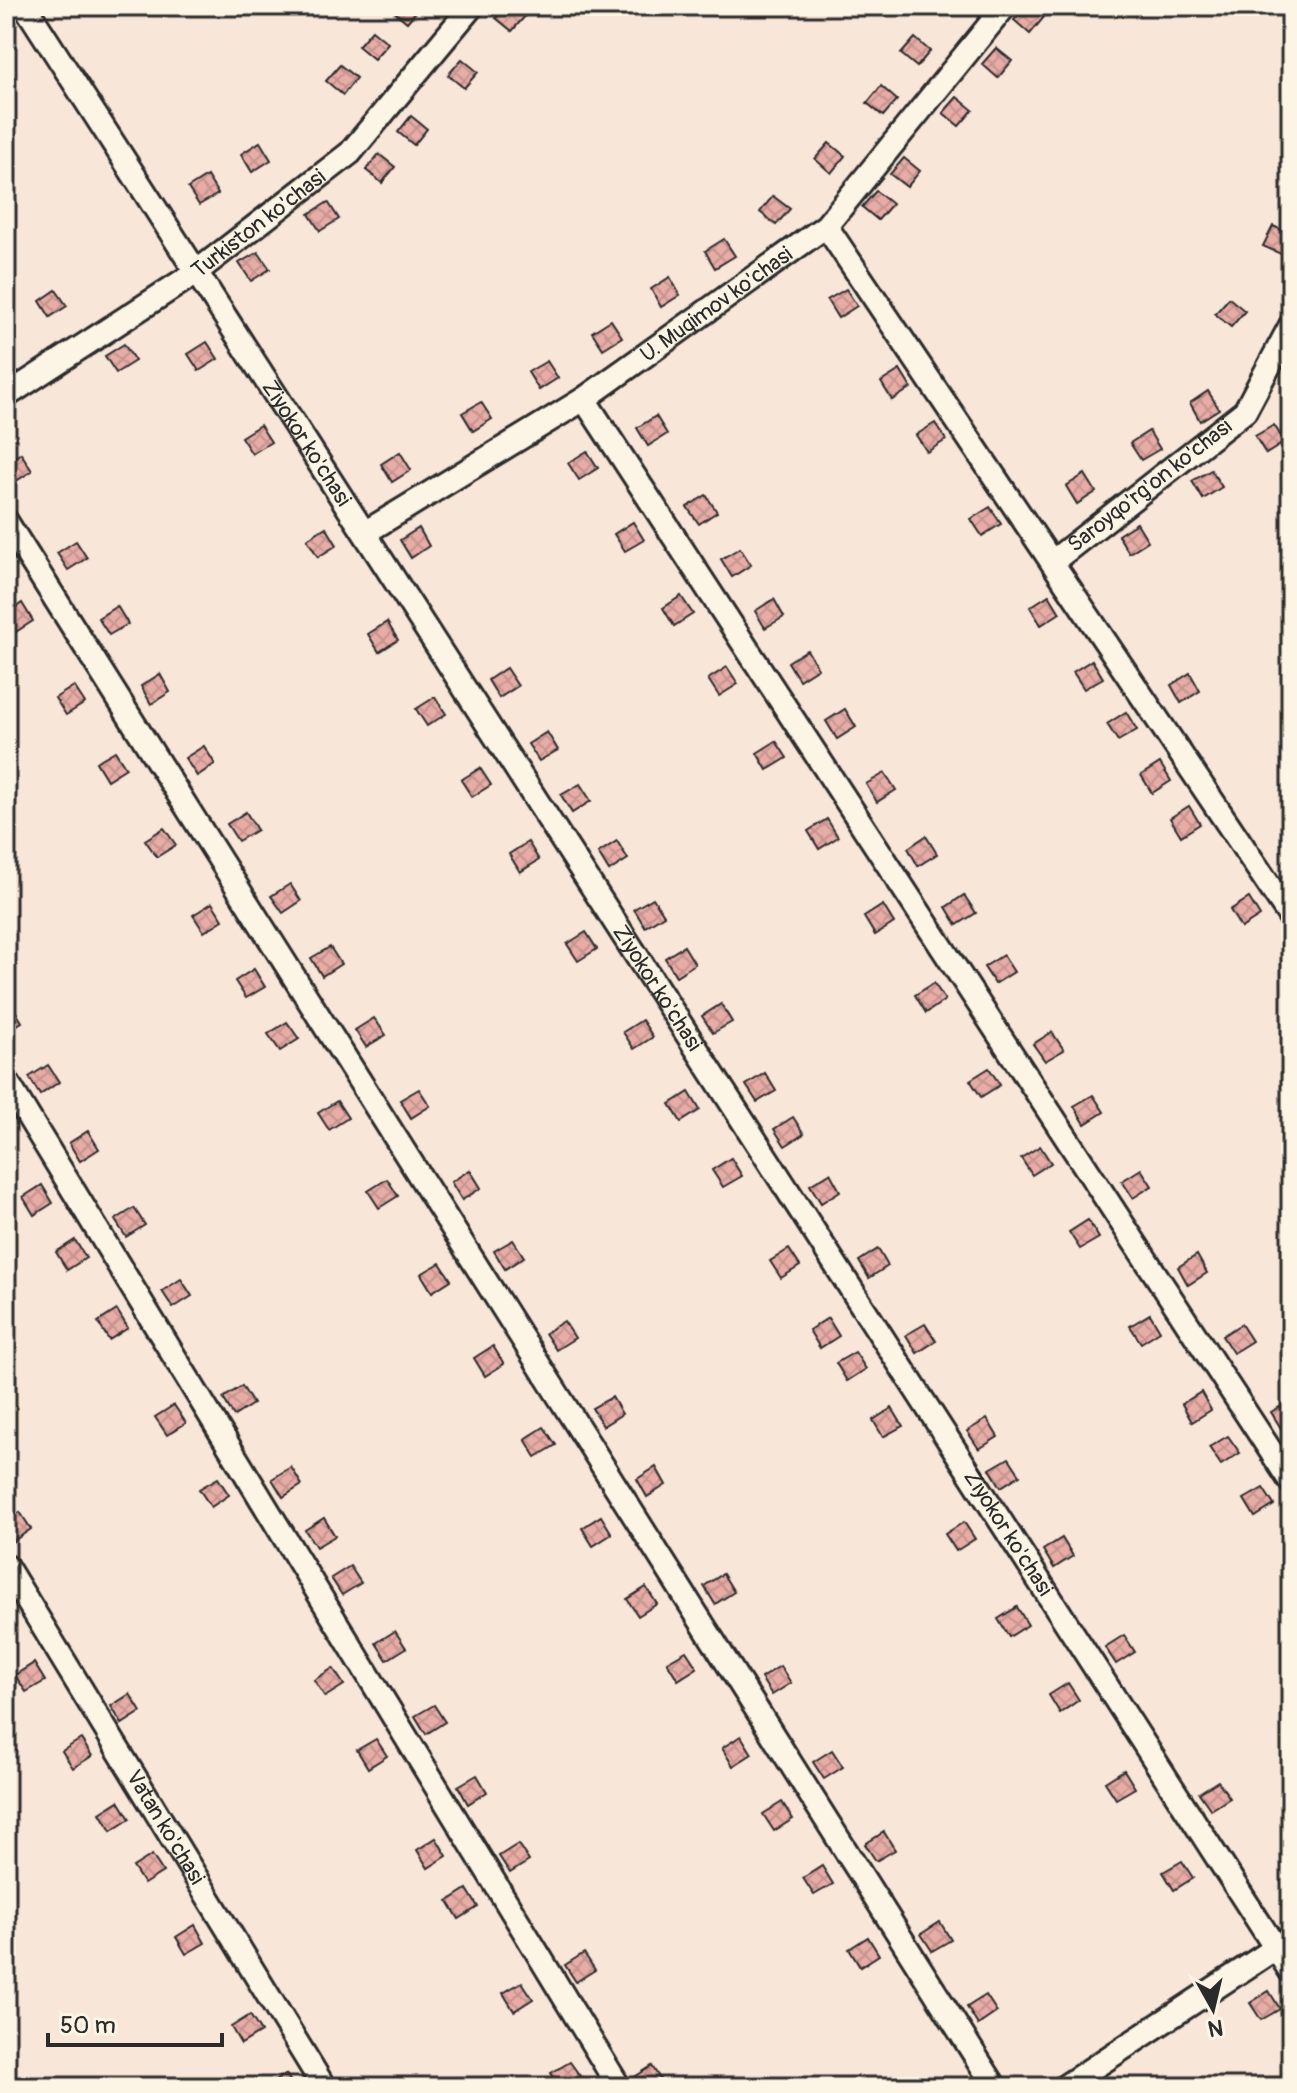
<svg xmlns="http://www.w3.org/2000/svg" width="1297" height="2093" viewBox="0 0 1297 2093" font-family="Pangolin,sans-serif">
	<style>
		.building { fill: url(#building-cross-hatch); stroke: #2b2b2b; stroke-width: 2 }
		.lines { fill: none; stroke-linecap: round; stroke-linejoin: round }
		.minor-casing { stroke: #2b2b2b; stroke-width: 28 }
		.minor { stroke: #fcf5e5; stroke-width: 22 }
		.labels { text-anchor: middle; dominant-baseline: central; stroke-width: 6; stroke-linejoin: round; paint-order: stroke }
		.street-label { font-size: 22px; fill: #2b2b2b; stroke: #fcf5e5 }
	</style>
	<defs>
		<pattern id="building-cross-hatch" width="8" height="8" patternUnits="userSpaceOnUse" patternTransform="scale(2)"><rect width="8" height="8" fill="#e7aca6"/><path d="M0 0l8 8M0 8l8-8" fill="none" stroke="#c6948f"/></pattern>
	</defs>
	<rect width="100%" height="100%" fill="#f8e6d8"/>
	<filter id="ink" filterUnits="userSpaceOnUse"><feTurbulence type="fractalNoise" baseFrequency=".0125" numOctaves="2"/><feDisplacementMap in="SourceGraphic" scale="16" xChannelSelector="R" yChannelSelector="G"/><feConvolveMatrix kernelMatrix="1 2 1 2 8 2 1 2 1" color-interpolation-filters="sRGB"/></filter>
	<g filter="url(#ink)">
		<!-- building -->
		<g class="building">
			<polygon points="393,6 421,6 407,22 391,9"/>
			<polygon points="506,6 515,6 526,15 512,31 496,18"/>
			<polygon points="1027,6 1044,17 1030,34 1014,20"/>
			<polygon points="372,30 388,43 374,59 358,46"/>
			<polygon points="915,38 930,51 917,67 901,54"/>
			<polygon points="996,48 1012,61 998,78 982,64"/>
			<polygon points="462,59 478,72 464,88 448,75"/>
			<polygon points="340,65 356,78 343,95 326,81"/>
			<polygon points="881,86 897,100 883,116 867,103"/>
			<polygon points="957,97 973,110 959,126 943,113"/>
			<polygon points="411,116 427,129 414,145 398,132"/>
			<polygon points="260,142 271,160 252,172 241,154"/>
			<polygon points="829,143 845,156 831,173 815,159"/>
			<polygon points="379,154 395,167 382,183 366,170"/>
			<polygon points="904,158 920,171 907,187 890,174"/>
			<polygon points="207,176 218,194 199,205 188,188"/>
			<polygon points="876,191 892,204 878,220 862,207"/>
			<polygon points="773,196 790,209 776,225 760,212"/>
			<polygon points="328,202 339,219 320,231 309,214"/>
			<polygon points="1273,226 1291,234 1283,255 1263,246"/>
			<polygon points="724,239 735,256 715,268 705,251"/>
			<polygon points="258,252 270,269 251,281 239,263"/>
			<polygon points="670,277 680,295 661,307 651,289"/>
			<polygon points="846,289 857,306 838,318 827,300"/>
			<polygon points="56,290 67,306 50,317 40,301"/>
			<polygon points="1229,298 1245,311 1231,327 1215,314"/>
			<polygon points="611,320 622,337 603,349 592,332"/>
			<polygon points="207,342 218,359 199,371 188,354"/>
			<polygon points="124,344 135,361 116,373 105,356"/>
			<polygon points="547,361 558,378 539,390 528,372"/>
			<polygon points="900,370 911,388 892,400 881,382"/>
			<polygon points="1208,391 1219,409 1200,421 1190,403"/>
			<polygon points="481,402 492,419 473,431 462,413"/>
			<polygon points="656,416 667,434 648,446 637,428"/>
			<polygon points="935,423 946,440 927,452 916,435"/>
			<polygon points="260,425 271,442 252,454 241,437"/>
			<polygon points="1274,425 1285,442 1266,454 1255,436"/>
			<polygon points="1149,431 1160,449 1141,460 1130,443"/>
			<polygon points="587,451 598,468 579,480 568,463"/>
			<polygon points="400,452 411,470 392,482 381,464"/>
			<polygon points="21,453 32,471 13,483 6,471 6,463"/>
			<polygon points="1211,470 1222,487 1203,499 1192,481"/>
			<polygon points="1085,474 1096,492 1077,504 1066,486"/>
			<polygon points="706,495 717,512 699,524 687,507"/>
			<polygon points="990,507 1001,524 982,536 971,519"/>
			<polygon points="633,522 644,540 625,551 614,534"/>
			<polygon points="1137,523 1148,541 1129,553 1118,535"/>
			<polygon points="326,527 337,545 318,557 307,539"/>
			<polygon points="419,528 429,546 411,558 400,540"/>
			<polygon points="76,541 87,558 68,570 57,553"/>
			<polygon points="740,548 751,565 732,577 721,559"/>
			<polygon points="1049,595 1060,613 1041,625 1030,607"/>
			<polygon points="681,596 693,614 674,626 663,608"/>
			<polygon points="774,599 784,617 765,628 755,611"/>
			<polygon points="22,603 33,621 14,633 6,614"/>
			<polygon points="117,606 128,624 109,635 98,618"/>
			<polygon points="387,622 398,640 379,652 368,634"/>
			<polygon points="807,650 818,668 799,680 788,662"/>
			<polygon points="1092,660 1103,678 1084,689 1073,672"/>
			<polygon points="727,667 738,684 719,696 708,679"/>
			<polygon points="506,668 518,686 499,698 488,680"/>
			<polygon points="1190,673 1200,691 1181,703 1171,685"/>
			<polygon points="160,674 170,692 151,704 141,686"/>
			<polygon points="74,686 85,703 66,715 55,698"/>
			<polygon points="435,697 446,714 427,726 416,709"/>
			<polygon points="845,709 856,727 837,739 826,721"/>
			<polygon points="1126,712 1137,730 1118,741 1107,724"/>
			<polygon points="547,732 558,750 539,761 528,744"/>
			<polygon points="776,741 787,758 767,770 757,753"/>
			<polygon points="204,746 215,764 197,776 185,758"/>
			<polygon points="115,751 126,768 107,780 96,762"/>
			<polygon points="1160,763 1171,781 1152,793 1141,775"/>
			<polygon points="480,768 491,785 472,797 461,780"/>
			<polygon points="885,773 896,790 877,802 866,784"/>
			<polygon points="580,784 591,801 572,813 561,795"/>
			<polygon points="1189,806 1200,824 1181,836 1170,818"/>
			<polygon points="246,812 257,830 238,841 227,824"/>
			<polygon points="827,819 838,837 819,849 808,831"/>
			<polygon points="164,828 176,845 157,857 145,840"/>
			<polygon points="926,836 937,854 918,866 908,848"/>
			<polygon points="617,841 628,859 609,871 598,853"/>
			<polygon points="528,842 539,860 520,872 509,854"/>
			<polygon points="290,884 301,901 283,913 271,896"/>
			<polygon points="964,895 976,913 957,925 946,907"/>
			<polygon points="653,898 664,915 645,927 634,909"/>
			<polygon points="1249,898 1260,916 1241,928 1230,910"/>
			<polygon points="212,903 223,920 204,932 193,915"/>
			<polygon points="883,905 894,923 875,935 864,917"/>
			<polygon points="586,932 597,949 578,961 567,944"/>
			<polygon points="684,946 695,964 676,976 665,958"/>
			<polygon points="330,947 341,964 322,976 311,958"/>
			<polygon points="1003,955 1014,972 995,984 984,967"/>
			<polygon points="254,969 265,987 246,998 235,981"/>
			<polygon points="934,983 945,1000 926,1013 915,995"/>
			<polygon points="11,1004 22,1022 6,1032 6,1008"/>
			<polygon points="721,1004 732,1022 713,1033 702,1016"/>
			<polygon points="374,1018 386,1035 366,1047 355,1030"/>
			<polygon points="642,1020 653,1037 634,1049 623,1032"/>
			<polygon points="287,1022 299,1039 280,1051 268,1034"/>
			<polygon points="1052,1032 1064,1050 1045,1061 1033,1044"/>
			<polygon points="48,1065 59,1082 40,1095 29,1077"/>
			<polygon points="989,1068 1000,1085 981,1097 970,1080"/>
			<polygon points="765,1073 776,1091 757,1102 746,1085"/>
			<polygon points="419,1089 430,1106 411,1118 400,1100"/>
			<polygon points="689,1092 700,1110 681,1122 670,1104"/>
			<polygon points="1093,1095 1104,1112 1085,1124 1074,1106"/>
			<polygon points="337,1101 348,1118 329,1130 318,1113"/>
			<polygon points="793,1117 804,1134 785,1146 774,1129"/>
			<polygon points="88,1131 99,1149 80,1161 69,1143"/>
			<polygon points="1040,1146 1051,1163 1032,1175 1021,1158"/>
			<polygon points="731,1158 742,1176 723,1187 712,1170"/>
			<polygon points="1141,1169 1152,1186 1133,1198 1122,1181"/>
			<polygon points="470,1170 481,1188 462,1200 451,1182"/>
			<polygon points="830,1173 840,1191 821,1203 810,1185"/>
			<polygon points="387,1179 398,1196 379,1208 368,1191"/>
			<polygon points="42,1185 53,1203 34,1215 23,1197"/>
			<polygon points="134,1208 145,1225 126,1237 115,1220"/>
			<polygon points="1088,1220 1099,1238 1080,1249 1069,1232"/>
			<polygon points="75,1240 86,1258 67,1270 56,1252"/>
			<polygon points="513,1240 524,1257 505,1269 494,1251"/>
			<polygon points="789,1249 800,1266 781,1278 770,1261"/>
			<polygon points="878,1249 888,1266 869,1278 859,1261"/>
			<polygon points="1197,1255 1207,1273 1188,1285 1178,1267"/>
			<polygon points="440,1263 451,1280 432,1292 421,1274"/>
			<polygon points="181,1279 192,1296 173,1308 162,1291"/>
			<polygon points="117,1310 128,1328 109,1340 98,1322"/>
			<polygon points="1150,1314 1160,1331 1141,1343 1130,1326"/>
			<polygon points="828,1318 839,1336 820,1348 809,1330"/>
			<polygon points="564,1321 575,1338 556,1350 545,1333"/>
			<polygon points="925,1324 936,1341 917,1353 906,1335"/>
			<polygon points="1241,1324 1252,1341 1233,1353 1222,1336"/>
			<polygon points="493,1346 504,1364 485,1376 474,1358"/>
			<polygon points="855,1352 866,1369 847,1381 836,1363"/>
			<polygon points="242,1386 253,1404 234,1416 223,1398"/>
			<polygon points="1201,1392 1211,1410 1192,1422 1182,1404"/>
			<polygon points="612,1397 622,1414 603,1426 592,1408"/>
			<polygon points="1290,1401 1291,1425 1282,1430 1271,1412"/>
			<polygon points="174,1405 186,1423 167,1435 155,1417"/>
			<polygon points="892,1408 903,1426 883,1437 873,1420"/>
			<polygon points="987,1419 998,1437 979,1449 967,1431"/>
			<polygon points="544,1427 556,1445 536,1457 525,1439"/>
			<polygon points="1228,1436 1240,1453 1221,1465 1209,1447"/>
			<polygon points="1009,1458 1020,1475 1001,1487 990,1469"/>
			<polygon points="291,1467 302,1485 283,1497 272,1479"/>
			<polygon points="656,1467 666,1485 647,1497 637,1479"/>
			<polygon points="218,1478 229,1495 211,1507 199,1489"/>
			<polygon points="1263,1488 1274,1505 1255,1517 1244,1499"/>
			<polygon points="20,1512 31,1529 12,1542 6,1532 6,1521"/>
			<polygon points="601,1516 612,1534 593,1546 582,1528"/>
			<polygon points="324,1518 335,1536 316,1547 305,1530"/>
			<polygon points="964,1522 975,1539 956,1551 945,1534"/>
			<polygon points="1062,1538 1073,1556 1054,1568 1043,1550"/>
			<polygon points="350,1566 361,1583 342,1595 331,1578"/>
			<polygon points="723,1574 734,1592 715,1604 704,1586"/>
			<polygon points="646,1587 657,1604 638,1616 627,1599"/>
			<polygon points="1017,1607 1028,1625 1009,1637 998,1619"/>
			<polygon points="395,1631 406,1648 387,1660 376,1643"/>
			<polygon points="1124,1635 1135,1652 1116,1664 1105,1647"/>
			<polygon points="686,1651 697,1668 678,1680 667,1662"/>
			<polygon points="34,1663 45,1681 26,1692 15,1675"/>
			<polygon points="780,1666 791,1683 772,1695 761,1678"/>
			<polygon points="333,1668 344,1685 325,1697 314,1680"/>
			<polygon points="1068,1683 1079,1700 1060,1713 1049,1695"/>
			<polygon points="130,1694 141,1712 122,1724 111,1706"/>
			<polygon points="434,1705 445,1722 426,1734 415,1716"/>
			<polygon points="741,1736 752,1754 733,1766 722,1748"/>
			<polygon points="81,1739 92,1756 73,1768 62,1751"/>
			<polygon points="376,1739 387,1756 368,1768 357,1750"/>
			<polygon points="832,1750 843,1767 824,1779 813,1762"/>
			<polygon points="1124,1770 1135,1788 1116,1799 1105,1782"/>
			<polygon points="477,1775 487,1792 468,1804 458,1786"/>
			<polygon points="1218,1781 1230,1798 1211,1810 1199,1793"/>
			<polygon points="119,1801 130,1819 111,1831 100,1813"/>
			<polygon points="782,1802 793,1819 774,1831 763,1814"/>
			<polygon points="884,1832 895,1850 876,1861 865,1844"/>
			<polygon points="436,1838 447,1856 428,1868 417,1850"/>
			<polygon points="518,1844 529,1861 510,1873 499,1856"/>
			<polygon points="152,1855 163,1872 144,1884 133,1867"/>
			<polygon points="1182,1861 1193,1878 1174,1890 1163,1872"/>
			<polygon points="822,1866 833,1884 814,1895 803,1878"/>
			<polygon points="467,1889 478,1907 459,1919 448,1901"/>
			<polygon points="940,1922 951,1940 932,1951 921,1934"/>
			<polygon points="195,1925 205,1943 186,1954 176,1937"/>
			<polygon points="868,1937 879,1955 860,1967 849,1949"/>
			<polygon points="584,1953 595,1970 576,1982 565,1965"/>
			<polygon points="522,1982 533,1999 514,2011 503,1993"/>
			<polygon points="1269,1991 1280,2009 1261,2020 1250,2003"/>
			<polygon points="986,1995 997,2012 978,2025 967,2007"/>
			<polygon points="250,2015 261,2032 241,2044 231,2027"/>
			<polygon points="570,2062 582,2079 569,2087 560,2087 551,2073"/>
			<polygon points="652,2066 663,2084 639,2087 633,2078"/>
			<polygon points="286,2074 294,2087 268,2087 267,2086"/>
		</g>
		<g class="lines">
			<!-- minor casing -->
			<g class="minor-casing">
				<g id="minor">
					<path id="s1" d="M25,6L1291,1972"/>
					<polyline points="826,226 1291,918"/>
					<path id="s2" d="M6,396L195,273L350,153L472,6"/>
					<polyline points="584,399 1291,1482"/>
					<polyline points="6,521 995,2087"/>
					<path id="s3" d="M366,532L584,399L826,226L1005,6"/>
					<path id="s4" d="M1052,562L1245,411L1291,325"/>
					<polyline points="6,1080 619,2087"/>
					<path id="s5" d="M6,1566L324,2087"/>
					<polyline points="1064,2087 1291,1938"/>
				</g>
			</g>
			<!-- minor -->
			<use href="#minor" class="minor"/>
		</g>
	</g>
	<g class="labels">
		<!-- street labels -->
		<g class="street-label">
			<text stroke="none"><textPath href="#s2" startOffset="306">Turkiston ko'chasi</textPath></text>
			<text stroke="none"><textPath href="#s3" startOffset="418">U. Muqimov ko'chasi</textPath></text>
			<text stroke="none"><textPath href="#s1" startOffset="520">Ziyokor ko'chasi</textPath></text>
			<text stroke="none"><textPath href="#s4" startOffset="124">Saroyqo'rg'on ko'chasi</textPath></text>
			<text stroke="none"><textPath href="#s1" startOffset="1168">Ziyokor ko'chasi</textPath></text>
			<text stroke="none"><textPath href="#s1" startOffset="1816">Ziyokor ko'chasi</textPath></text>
			<text stroke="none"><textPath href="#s5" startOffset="306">Vatan ko'chasi</textPath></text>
		</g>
	</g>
	<!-- margin -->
	<rect width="1297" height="2093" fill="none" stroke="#fcf5e5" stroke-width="32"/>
	<rect x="16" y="16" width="1265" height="2061" fill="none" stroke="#2b2b2b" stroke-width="3" filter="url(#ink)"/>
	<!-- north arrow -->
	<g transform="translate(1213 2009) rotate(172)" stroke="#fcf5e5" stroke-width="6" paint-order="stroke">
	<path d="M0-6L14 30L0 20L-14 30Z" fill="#2b2b2b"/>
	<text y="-12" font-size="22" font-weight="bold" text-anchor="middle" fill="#2b2b2b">N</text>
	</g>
	<!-- scale -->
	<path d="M48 2033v12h174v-12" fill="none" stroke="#2b2b2b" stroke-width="4"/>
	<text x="60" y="2033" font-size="24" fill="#2b2b2b" stroke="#fcf5e5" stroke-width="6" paint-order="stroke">50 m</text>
</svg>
